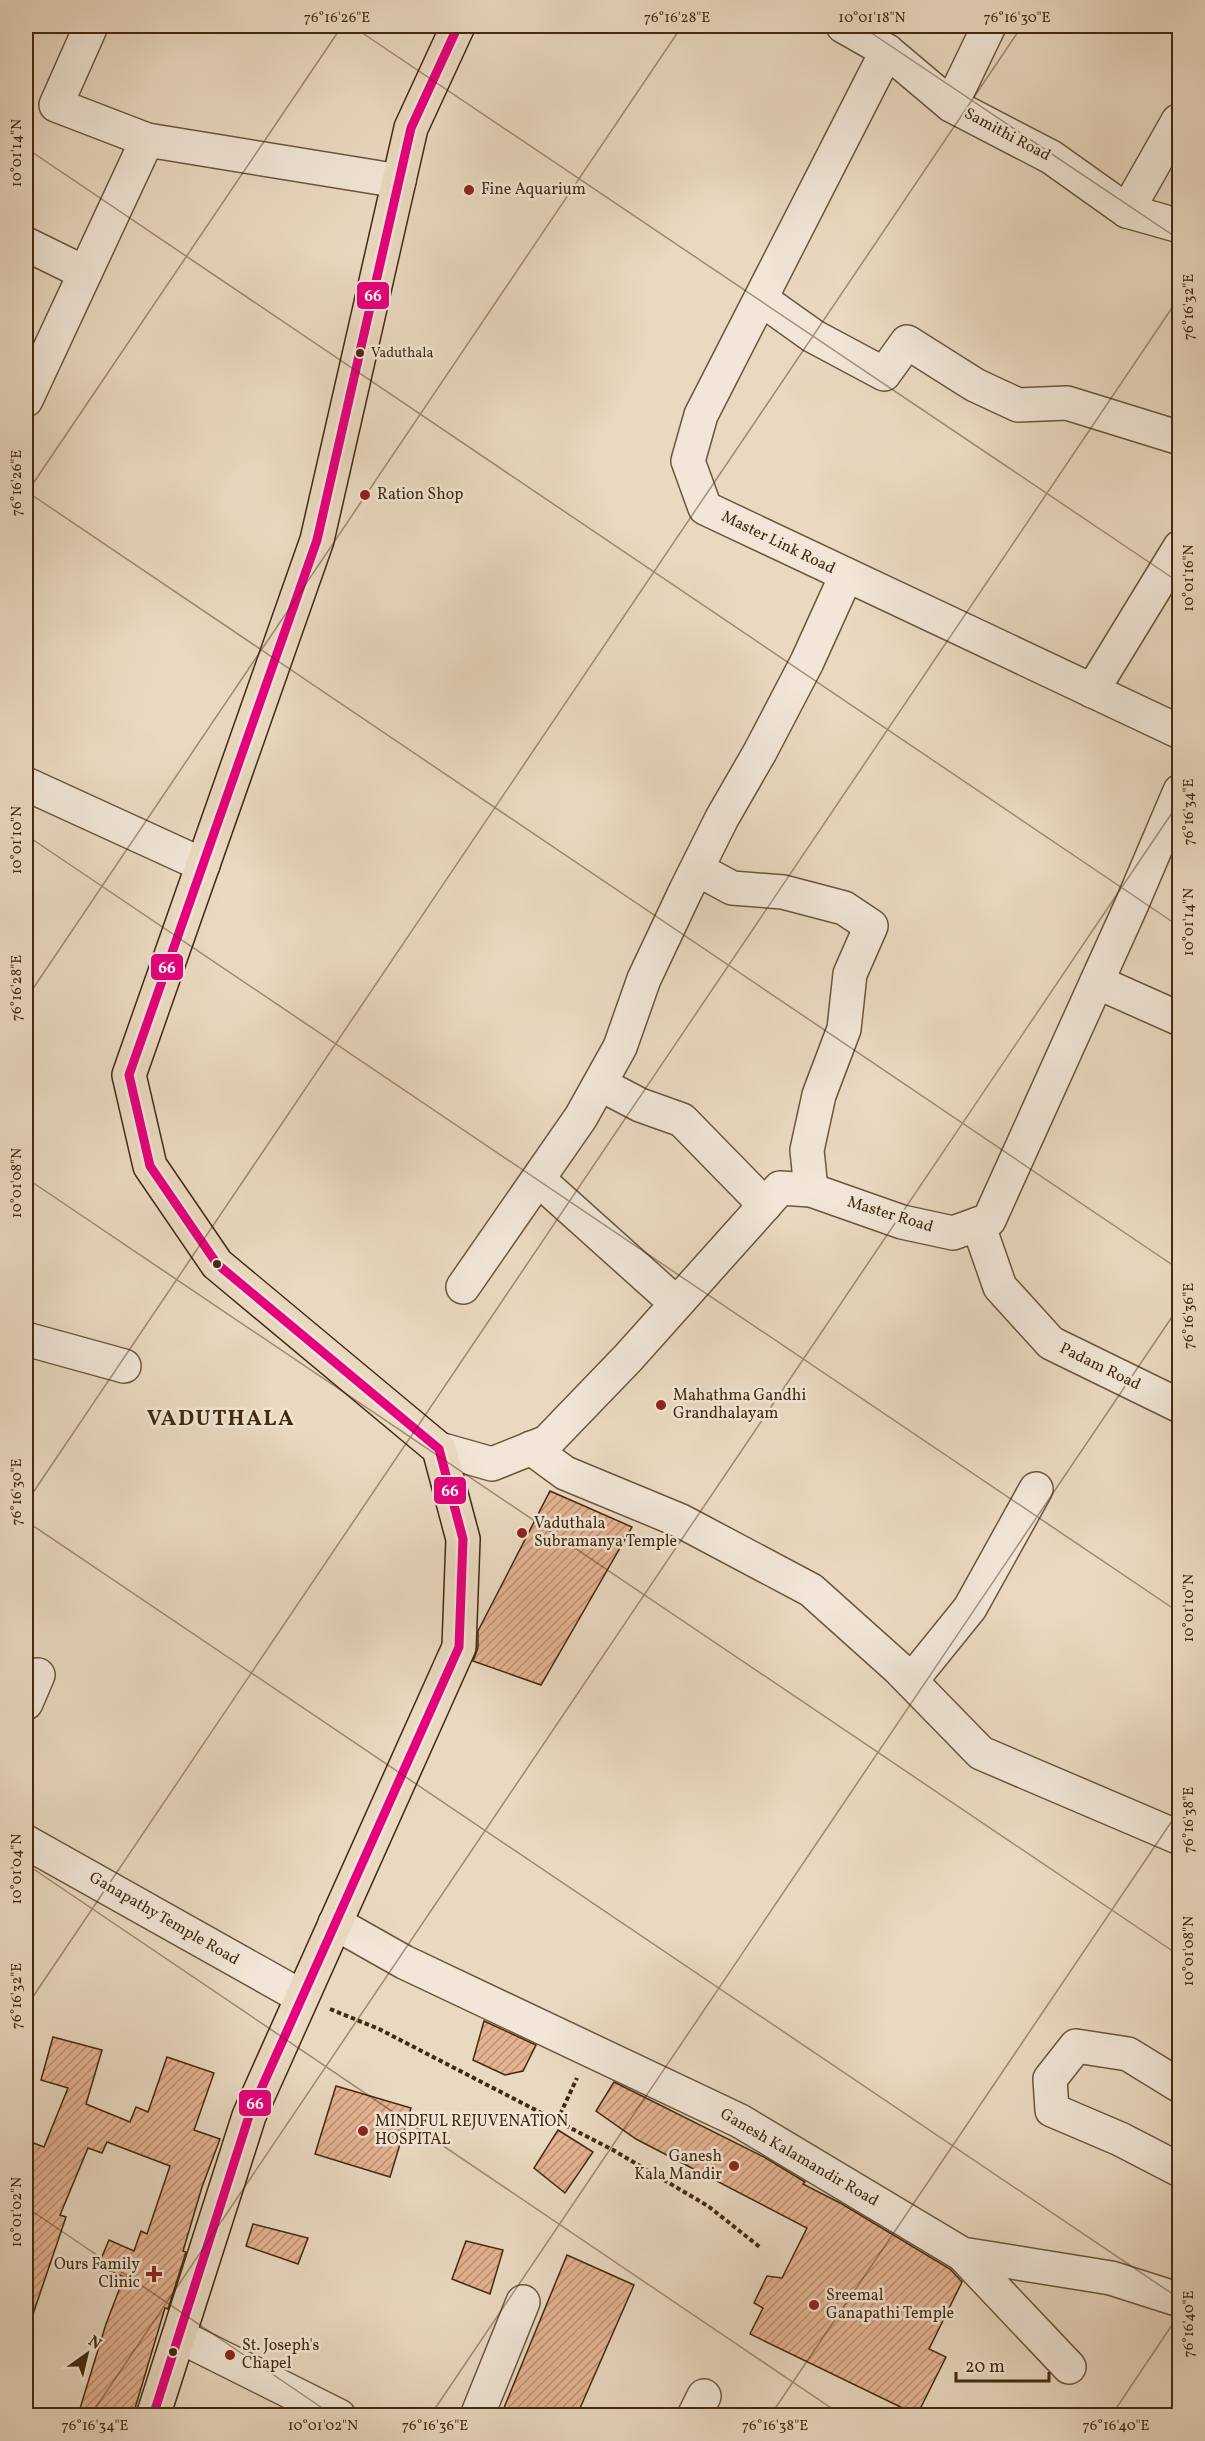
<svg xmlns="http://www.w3.org/2000/svg" width="1205" height="2441" viewBox="0 0 1205 2441" font-family="Vollkorn,serif">
	<style>
		.building { fill: url(#building-hatch); stroke: #43290e; stroke-width: 1.5 }
		.lines { fill: none; stroke-linecap: round; stroke-linejoin: round }
		.minor-casing { stroke: #6d553b; stroke-width: 36 }
		.major-casing { stroke: #43290e; stroke-width: 36 }
		.path { stroke: #43290e; stroke-width: 4; stroke-dasharray: 4.5 3; stroke-linecap: butt }
		.minor { stroke: #f1e6d7; stroke-width: 33 }
		.major { stroke: #ead9c1; stroke-width: 33 }
		.bus-1-casing { stroke: #f1e6d7; stroke-width: 14 }
		.bus-1 { stroke: #e5007d; stroke-width: 9 }
		.ticks { fill: none; stroke: #43290e; stroke-width: 1.5; stroke-opacity: 0.45 }
		.poi-dot { fill: #8f2418; stroke: #f1e6d7; stroke-width: 2 }
		.bus-dot { fill: #43290e; stroke: #f1e6d7; stroke-width: 2 }
		.labels { text-anchor: middle; dominant-baseline: central; stroke-width: 5; stroke-linejoin: round; paint-order: stroke }
		.bus-label { font-size: 14px; fill: #43290e; stroke: #f1e6d7; text-anchor: start }
		.street-label { font-size: 16px; fill: #43290e; stroke: #f1e6d7 }
		.poi-label { font-size: 16px; fill: #43290e; stroke: #f1e6d7; text-anchor: start }
		.district-label { font-size: 22px; font-weight: bold; letter-spacing: 1.5px; fill: #43290e; stroke: #f1e6d7 }
		.line-badge { stroke: #f1e6d7; stroke-width: 2 }
		.badge-label { font-size: 16px; text-anchor: middle; font-weight: bold; fill: #fff }
		.neatline { fill: none; stroke: #43290e; stroke-width: 2 }
		.ticks-label { font-size: 15px; text-anchor: middle; fill: #43290e }
	</style>
	<defs>
		<pattern id="building-hatch" width="6" height="6" patternUnits="userSpaceOnUse" patternTransform="scale(1.5)"><rect width="6" height="6" fill="#e5b392"/><path d="M-1 1l2-2M0 6l6-6M5 7l2-2" fill="none" stroke="#bb9276"/></pattern>
	</defs>
	<rect width="100%" height="100%" fill="#ead9c1"/>
	<filter id="stains"><feTurbulence type="fractalNoise" baseFrequency=".00333" numOctaves="4"/><feColorMatrix values="0 0 0 0 .2 0 0 0 0 .09 0 0 0 0 .02 0 0 0 .5 -.17"/></filter>
	<radialGradient id="worn" r=".72"><stop offset=".6" stop-color="#630" stop-opacity="0"/><stop offset="1" stop-color="#630" stop-opacity=".3"/></radialGradient>
	<!-- building -->
	<g class="building">
		<polygon points="550,1491 632,1527 541,1685 473,1661 478,1648 478,1631"/>
		<polygon points="484,2021 536,2045 523,2071 505,2075 473,2060"/>
		<polygon points="53,2037 102,2050 86,2104 130,2122 136,2107 148,2112 167,2057 214,2073 194,2130 220,2139 202,2187 183,2251 186,2252 168,2309 165,2308 133,2415 78,2415 106,2324 124,2277 98,2266 109,2240 134,2251 141,2231 147,2234 170,2166 107,2142 102,2153 88,2148 60,2215 66,2217 30,2323 26,2322 26,2157 31,2142 44,2147 68,2088 41,2080"/>
		<polygon points="614,2082 764,2157 805,2182 803,2184 842,2204 950,2269 962,2282 929,2349 946,2357 917,2415 750,2334 763,2308 754,2303 767,2276 782,2278 807,2228 636,2139 596,2111"/>
		<polygon points="336,2086 411,2108 390,2177 315,2154"/>
		<polygon points="558,2130 593,2152 565,2193 534,2168"/>
		<polygon points="253,2224 308,2238 298,2264 246,2246"/>
		<polygon points="466,2241 503,2250 490,2294 452,2279"/>
		<polygon points="567,2255 634,2285 577,2415 501,2415"/>
	</g>
	<g class="lines">
		<!-- minor casing -->
		<g class="minor-casing">
			<g id="minor">
				<polyline points="91,26 56,105 147,140"/>
				<polyline points="843,26 887,51 951,105 1051,157 1127,211 1180,226"/>
				<polyline points="887,51 701,415 688,461 705,508 1180,732"/>
				<polyline points="951,105 989,26"/>
				<polyline points="1127,211 1178,121"/>
				<polyline points="26,244 85,273"/>
				<polyline points="761,299 813,336 884,374 907,342 975,385 1018,405 1067,403 1180,438"/>
				<polyline points="26,400 147,140 399,181"/>
				<polyline points="1092,691 1180,547"/>
				<polyline points="26,784 203,865"/>
				<polyline points="697,869 732,888 783,892 844,908 871,926 850,974 844,1029 819,1095 807,1150 811,1190"/>
				<polyline points="1097,982 1180,1019"/>
				<polyline points="600,1084 640,1105 682,1120 765,1205"/>
				<polyline points="539,1180 676,1303"/>
				<polyline points="978,1224 1000,1287 1051,1343 1180,1406"/>
				<polyline points="463,1287 581,1117 620,1047 644,979 686,890 722,818 760,752 807,662 846,576"/>
				<polyline points="26,1339 124,1366"/>
				<polyline points="531,1448 565,1473 681,1521 811,1590 898,1668 981,1753 1180,1838"/>
				<polyline points="439,1449 492,1464 547,1442 628,1358 780,1188 811,1190 902,1222 953,1233 989,1220 1131,906 1180,791"/>
				<polyline points="911,1681 970,1608 1036,1489"/>
				<polyline points="26,1703 38,1675"/>
				<polyline points="26,1842 302,1997"/>
				<polyline points="335,1923 404,1962 740,2121 962,2254 1111,2278 1180,2300"/>
				<polyline points="1180,2086 1128,2054 1076,2046 1050,2079 1052,2110 1120,2139 1180,2170"/>
				<polyline points="962,2254 1069,2367"/>
				<polyline points="179,2336 339,2416"/>
				<polyline points="477,2416 523,2302"/>
				<polyline points="694,2416 704,2396"/>
			</g>
		</g>
		<!-- major casing -->
		<g class="major-casing">
			<polyline id="major" points="153,2416 249,2116 459,1647 463,1539 439,1449 217,1264 150,1166 129,1075 317,540 411,128 458,26"/>
		</g>
		<!-- path -->
		<g class="path">
			<polyline points="330,2009 379,2029 613,2150 708,2206 761,2248"/>
			<polyline points="557,2121 577,2078"/>
		</g>
		<!-- minor -->
		<use href="#minor" class="minor"/>
		<!-- major -->
		<use href="#major" class="major"/>
		<!-- bus-1 casing -->
		<g class="bus-1-casing">
			<polyline id="bus-1" points="153,2416 249,2116 459,1647 463,1539 439,1449 217,1264 150,1166 129,1075 317,540 411,128 458,26"/>
		</g>
		<!-- bus-1 -->
		<use href="#bus-1" class="bus-1"/>
	</g>
	<!-- ticks -->
	<path class="ticks" d="M352,26L1180,583M861,26L1180,240M26,148L1180,927M26,491L1180,1270M26,494L342,26M26,835L1180,1613M26,999L682,26M26,1178L1180,1956M26,1503L1022,26M26,1521L1180,2299M26,1864L843,2416M26,2007L1180,296M26,2207L334,2416M90,2416L1180,801M430,2416L1180,1305M770,2416L1180,1809M1111,2416L1180,2313"/>
	<!-- markers -->
	<g class="poi-dot">
		<circle cx="469" cy="190" r="6"/>
		<circle cx="365" cy="495" r="6"/>
		<circle cx="661" cy="1405" r="6"/>
		<circle cx="522" cy="1533" r="6"/>
		<circle cx="363" cy="2131" r="6"/>
		<circle cx="734" cy="2166" r="6"/>
		<path d="M151 2265h6v6h6v6h-6v6h-6v-6h-6v-6h6z"/>
		<circle cx="814" cy="2305" r="6"/>
		<circle cx="230" cy="2355" r="6"/>
	</g>
	<g class="bus-dot">
		<circle cx="360" cy="353" r="5"/>
		<circle cx="217" cy="1264" r="5"/>
		<circle cx="173" cy="2352" r="5"/>
	</g>
	<g class="labels">
		<!-- bus labels -->
		<g class="bus-label">
			<text x="371" y="353">Vaduthala</text>
		</g>
		<!-- street labels -->
		<g class="street-label">
			<text transform="translate(1007 135) rotate(28)">Samithi Road</text>
			<text transform="translate(778 543) rotate(26)">Master Link Road</text>
			<text transform="translate(890 1215) rotate(17)">Master Road</text>
			<text transform="translate(1100 1367) rotate(26)">Padam Road</text>
			<text transform="translate(164 1919) rotate(30)">Ganapathy Temple Road</text>
			<text transform="translate(799 2158) rotate(30)">Ganesh Kalamandir Road</text>
		</g>
		<!-- poi labels -->
		<g class="poi-label">
			<text x="481" y="190">Fine Aquarium</text>
			<text x="377" y="495">Ration Shop</text>
			<text x="673" y="1396">Mahathma Gandhi<tspan x="673" dy="18">Grandhalayam</tspan></text>
			<text x="534" y="1524">Vaduthala<tspan x="534" dy="18">Subramanya Temple</tspan></text>
			<text x="375" y="2122">MINDFUL REJUVENATION<tspan x="375" dy="18">HOSPITAL</tspan></text>
			<text x="722" y="2157" text-anchor="end">Ganesh<tspan x="722" dy="18">Kala Mandir</tspan></text>
			<text x="140" y="2265" text-anchor="end">Ours Family<tspan x="140" dy="18">Clinic</tspan></text>
			<text x="826" y="2296">Sreemal<tspan x="826" dy="18">Ganapathi Temple</tspan></text>
			<text x="242" y="2346">St. Joseph's<tspan x="242" dy="18">Chapel</tspan></text>
		</g>
		<!-- district labels -->
		<g class="district-label">
			<text x="221" y="1419">VADUTHALA</text>
		</g>
	</g>
	<g class="line-badge">
		<rect x="356" y="281" width="34" height="29" rx="6" fill="#e5007d"/>
		<rect x="150" y="953" width="34" height="28" rx="6" fill="#e5007d"/>
		<rect x="433" y="1476" width="34" height="29" rx="6" fill="#e5007d"/>
		<rect x="238" y="2089" width="34" height="28" rx="6" fill="#e5007d"/>
	</g>
	<g class="badge-label">
		<text x="373" y="301">66</text>
		<text x="167" y="973">66</text>
		<text x="450" y="1496">66</text>
		<text x="255" y="2109">66</text>
	</g>
	<!-- margin -->
	<rect width="1205" height="2441" fill="none" stroke="#ead9c1" stroke-width="66"/>
	<!-- north arrow -->
	<g transform="translate(87 2354) rotate(34)" stroke="#f1e6d7" stroke-width="4.5" paint-order="stroke">
	<path d="M0-4.5L10 22L0 15L-10 22Z" fill="#43290e"/>
	<text y="-9" font-size="16" font-weight="bold" text-anchor="middle" fill="#43290e">N</text>
	</g>
	<!-- scale -->
	<path d="M956 2372v9h93v-9" fill="none" stroke="#43290e" stroke-width="3"/>
	<text x="965" y="2372" font-size="18" fill="#43290e" stroke="#f1e6d7" stroke-width="4.5" paint-order="stroke">20 m</text>
	<rect x="33" y="33" width="1139" height="2375" class="neatline"/>
	<g class="ticks-label">
		<text x="337" y="22">76°16'26"E</text>
		<text x="677" y="22">76°16'28"E</text>
		<text x="872" y="22">10°01'18"N</text>
		<text x="1017" y="22">76°16'30"E</text>
		<text transform="translate(16 153) rotate(-90)" y="5">10°01'14"N</text>
		<text transform="translate(1188 307) rotate(-90)" y="5">76°16'32"E</text>
		<text transform="translate(16 483) rotate(-90)" y="5">76°16'26"E</text>
		<text transform="translate(1188 578) rotate(-90)" y="5">10°01'16"N</text>
		<text transform="translate(1188 812) rotate(-90)" y="5">76°16'34"E</text>
		<text transform="translate(16 840) rotate(-90)" y="5">10°01'10"N</text>
		<text transform="translate(1188 922) rotate(-90)" y="5">10°01'14"N</text>
		<text transform="translate(16 988) rotate(-90)" y="5">76°16'28"E</text>
		<text transform="translate(16 1183) rotate(-90)" y="5">10°01'08"N</text>
		<text transform="translate(1188 1316) rotate(-90)" y="5">76°16'36"E</text>
		<text transform="translate(16 1492) rotate(-90)" y="5">76°16'30"E</text>
		<text transform="translate(1188 1608) rotate(-90)" y="5">10°01'10"N</text>
		<text transform="translate(1188 1820) rotate(-90)" y="5">76°16'38"E</text>
		<text transform="translate(16 1869) rotate(-90)" y="5">10°01'04"N</text>
		<text transform="translate(1188 1951) rotate(-90)" y="5">10°01'08"N</text>
		<text transform="translate(16 1996) rotate(-90)" y="5">76°16'32"E</text>
		<text transform="translate(16 2212) rotate(-90)" y="5">10°01'02"N</text>
		<text transform="translate(1188 2324) rotate(-90)" y="5">76°16'40"E</text>
		<text x="95" y="2430">76°16'34"E</text>
		<text x="323" y="2430">10°01'02"N</text>
		<text x="435" y="2430">76°16'36"E</text>
		<text x="775" y="2430">76°16'38"E</text>
		<text x="1116" y="2430">76°16'40"E</text>
	</g>
	<rect width="100%" height="100%" filter="url(#stains)"/>
	<rect width="100%" height="100%" fill="url(#worn)"/>
</svg>
